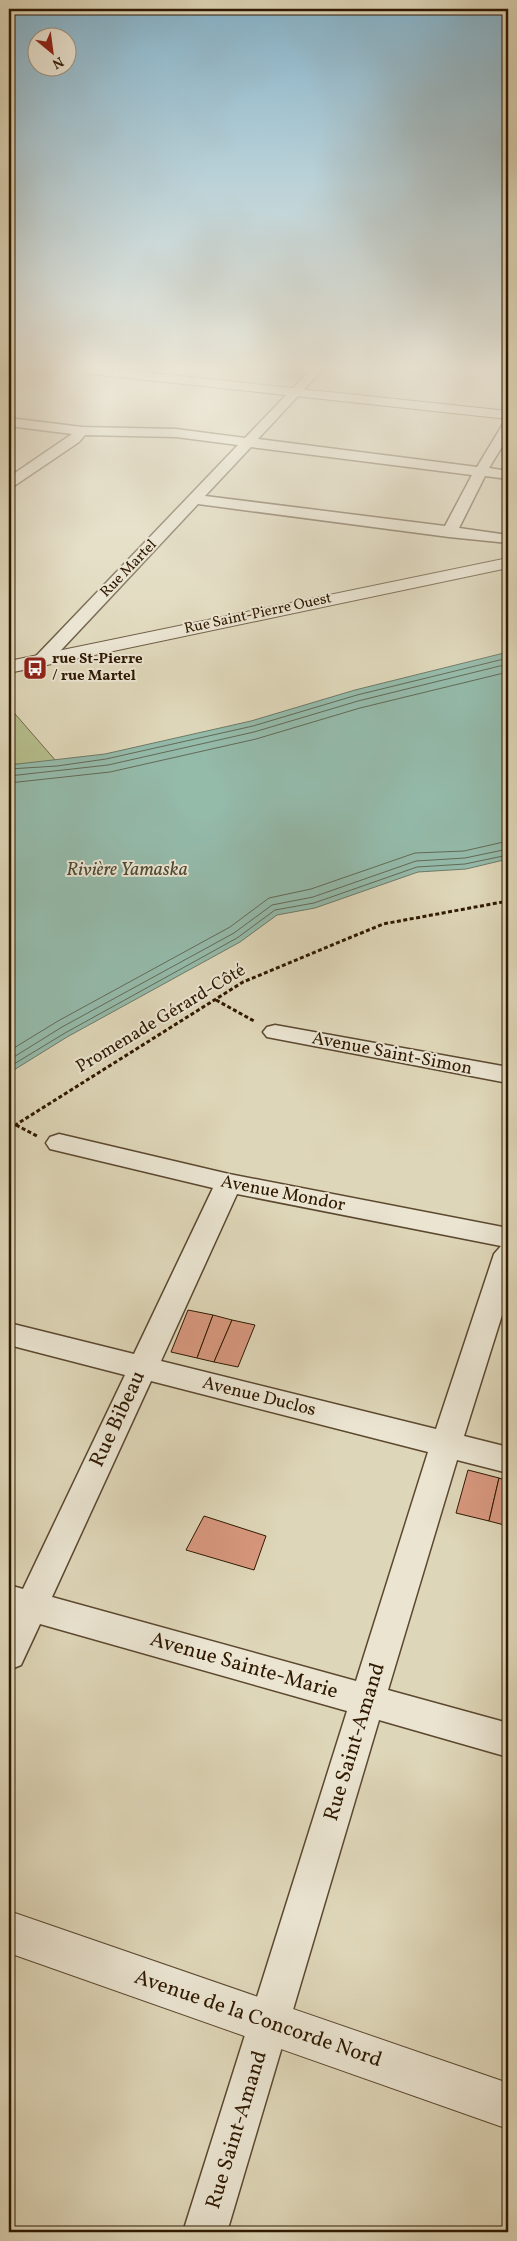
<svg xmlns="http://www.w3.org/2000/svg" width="517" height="2241" viewBox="0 0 517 2241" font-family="Vollkorn,serif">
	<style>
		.green { fill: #b5bd8c; stroke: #726b46 }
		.water { fill: #94baaa; stroke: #6c7a66 }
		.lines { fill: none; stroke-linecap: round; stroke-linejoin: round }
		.shore { stroke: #626a56; stroke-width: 1 }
		.building { fill: #d7977e; stroke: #2f1901 }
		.minor-casing { stroke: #5b482f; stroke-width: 3 }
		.tertiary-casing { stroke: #5b482f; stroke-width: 2 }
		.path { stroke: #2f1901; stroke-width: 3; stroke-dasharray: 4 2.5; stroke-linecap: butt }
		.minor { fill: #eae4d1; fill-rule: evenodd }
		.tertiary { fill: #eae4d1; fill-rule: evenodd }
		.labels { text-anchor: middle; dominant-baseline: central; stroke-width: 4; stroke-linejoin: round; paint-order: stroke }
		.far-street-label { font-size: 15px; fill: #2f1901; stroke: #eae4d1 }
		.far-poi-label { font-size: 15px; font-weight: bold; fill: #2f1901; stroke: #eae4d1; text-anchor: start }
		.street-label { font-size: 18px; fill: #2f1901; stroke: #eae4d1 }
		.water-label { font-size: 19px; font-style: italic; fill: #4d4934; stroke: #eae4d1 }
		.near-street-label { font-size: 21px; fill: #2f1901; stroke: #eae4d1 }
	</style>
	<rect width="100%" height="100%" fill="#ded6b8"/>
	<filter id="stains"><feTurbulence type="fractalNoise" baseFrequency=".004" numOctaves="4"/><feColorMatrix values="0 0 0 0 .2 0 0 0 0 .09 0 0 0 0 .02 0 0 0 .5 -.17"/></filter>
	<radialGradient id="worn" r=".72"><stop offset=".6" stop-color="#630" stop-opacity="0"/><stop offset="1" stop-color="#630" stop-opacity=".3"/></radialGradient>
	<!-- green -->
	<polygon class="green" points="9,707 56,761 9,765"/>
	<!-- water -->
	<polygon class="water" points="508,652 508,859 466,869 418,872 315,908 277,915 240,942 67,1037 9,1073 9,765 105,754 251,721 355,690"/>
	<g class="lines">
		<!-- shore -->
		<g class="shore">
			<polyline points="9,769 57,766 106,759 253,726 357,695 508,658"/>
			<polyline points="9,776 108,765 254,732 358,701 508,664"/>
			<polyline points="9,783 110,772 256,739 360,708 508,672"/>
			<polyline points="9,1051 58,1021 230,927 269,898 311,889 415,853 464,851 508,841"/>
			<polyline points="9,1060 62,1027 234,933 272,905 313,897 416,861 465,858 508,849"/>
			<polyline points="9,1067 65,1033 237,938 275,910 314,903 417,867 465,864 508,855"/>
		</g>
	</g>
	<!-- building -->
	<g class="building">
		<polygon points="188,1310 213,1315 197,1358 171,1352"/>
		<polygon points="213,1315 232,1320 214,1362 197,1358"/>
		<polygon points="232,1320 255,1325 238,1367 214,1362"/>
		<polygon points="468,1470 499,1478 489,1521 456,1513"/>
		<polygon points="499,1478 508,1481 508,1526 489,1521"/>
		<polygon points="204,1516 266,1536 254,1570 186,1550"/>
	</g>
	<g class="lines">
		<!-- minor casing -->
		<g class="minor-casing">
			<g id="minor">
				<path d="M312,368H324L258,439L477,467L503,424L508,423V437L489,468L508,471V479L485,476L459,528L508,535V543L449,537L198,504L49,663H37L34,659L37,655L238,445L176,437L85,435L79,442L14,486L9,487V477L72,434L9,426V418L82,427L176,429L245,438ZM251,447L472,475L445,526L205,496Z"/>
				<polygon points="275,1025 508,1067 508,1083 267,1037 263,1032 267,1027"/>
				<path d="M59,1134L229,1174L508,1228V1296L464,1436L508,1447V1473L457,1460L388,1690L508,1723V1757L379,1720L227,2232H183L347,1711L40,1624L21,1665L9,1670V1585L23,1589L125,1375L9,1345V1323L134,1354L213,1188L50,1149L46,1143L50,1137ZM237,1194L501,1246L494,1254L436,1429L161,1361ZM151,1381L428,1452L356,1681L52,1597Z"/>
			</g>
		</g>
		<!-- tertiary casing -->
		<g class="tertiary-casing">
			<g id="tertiary">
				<polygon points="65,368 105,368 508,411 508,419 72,372"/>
				<polygon points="508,558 508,568 9,673 9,661"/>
				<polygon points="9,1911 508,2083 508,2129 9,1953"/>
			</g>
		</g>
		<!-- path -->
		<g class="path">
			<polyline points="216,1000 254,1021"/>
			<polyline points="16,1125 37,1136"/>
			<polyline points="9,1129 243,982 383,924 508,901"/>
		</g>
		<!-- minor -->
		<use href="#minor" class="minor"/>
		<!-- tertiary -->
		<use href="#tertiary" class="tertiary"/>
	</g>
	<!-- sky -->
	<linearGradient id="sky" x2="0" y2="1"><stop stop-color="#86b6cf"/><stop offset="0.54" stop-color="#f0eddf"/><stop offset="1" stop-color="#f0eddf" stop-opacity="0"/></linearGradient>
	<rect width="517" height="681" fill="url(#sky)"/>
	<!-- icons -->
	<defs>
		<g id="bus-square" transform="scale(1.25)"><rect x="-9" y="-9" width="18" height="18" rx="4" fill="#8f2418" stroke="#eae4d1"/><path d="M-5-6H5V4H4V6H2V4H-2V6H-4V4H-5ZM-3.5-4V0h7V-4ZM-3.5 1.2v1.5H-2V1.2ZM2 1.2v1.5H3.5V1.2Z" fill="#fff"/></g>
	</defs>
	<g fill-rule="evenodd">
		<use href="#bus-square" x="35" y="668"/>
	</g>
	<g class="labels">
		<!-- far-street labels -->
		<g class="far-street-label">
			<text transform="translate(129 569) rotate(-46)">Rue Martel</text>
			<text transform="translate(258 614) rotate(-12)">Rue Saint-Pierre Ouest</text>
		</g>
		<!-- far-poi labels -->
		<g class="far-poi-label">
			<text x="52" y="659">rue St-Pierre<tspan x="52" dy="17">/ rue Martel</tspan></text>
		</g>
		<!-- street labels -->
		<g class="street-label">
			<text transform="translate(161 1019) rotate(-31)">Promenade Gérard-Côté</text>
			<text transform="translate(392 1054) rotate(11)">Avenue Saint-Simon</text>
			<text transform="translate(283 1194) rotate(11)">Avenue Mondor</text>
			<text transform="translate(259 1397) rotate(14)">Avenue Duclos</text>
		</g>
		<!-- water labels -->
		<g class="water-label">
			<text x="127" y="870">Rivière Yamaska</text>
		</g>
		<!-- near-street labels -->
		<g class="near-street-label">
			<text transform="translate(118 1419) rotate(-65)">Rue Bibeau</text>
			<text transform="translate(244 1666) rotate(16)">Avenue Sainte-Marie</text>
			<text transform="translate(355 1742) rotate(-73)">Rue Saint-Amand</text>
			<text transform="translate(258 2019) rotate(19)">Avenue de la Concorde Nord</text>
			<text transform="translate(237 2130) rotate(-73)">Rue Saint-Amand</text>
		</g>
	</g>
	<!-- margin -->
	<rect width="517" height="2241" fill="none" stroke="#ded6b8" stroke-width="30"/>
	<rect x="10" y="10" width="497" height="2221" fill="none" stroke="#2f1901" stroke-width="2.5"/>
	<rect x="15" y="15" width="487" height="2211" fill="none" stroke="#2f1901"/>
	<!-- north arrow -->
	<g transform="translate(52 52) rotate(151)"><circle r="24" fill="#eae4d1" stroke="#9f937e"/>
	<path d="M0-4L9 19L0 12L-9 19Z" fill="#8f2418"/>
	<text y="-8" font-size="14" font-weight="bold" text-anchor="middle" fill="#2f1901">N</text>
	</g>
	<rect width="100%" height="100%" filter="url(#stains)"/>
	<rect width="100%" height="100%" fill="url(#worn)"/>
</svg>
